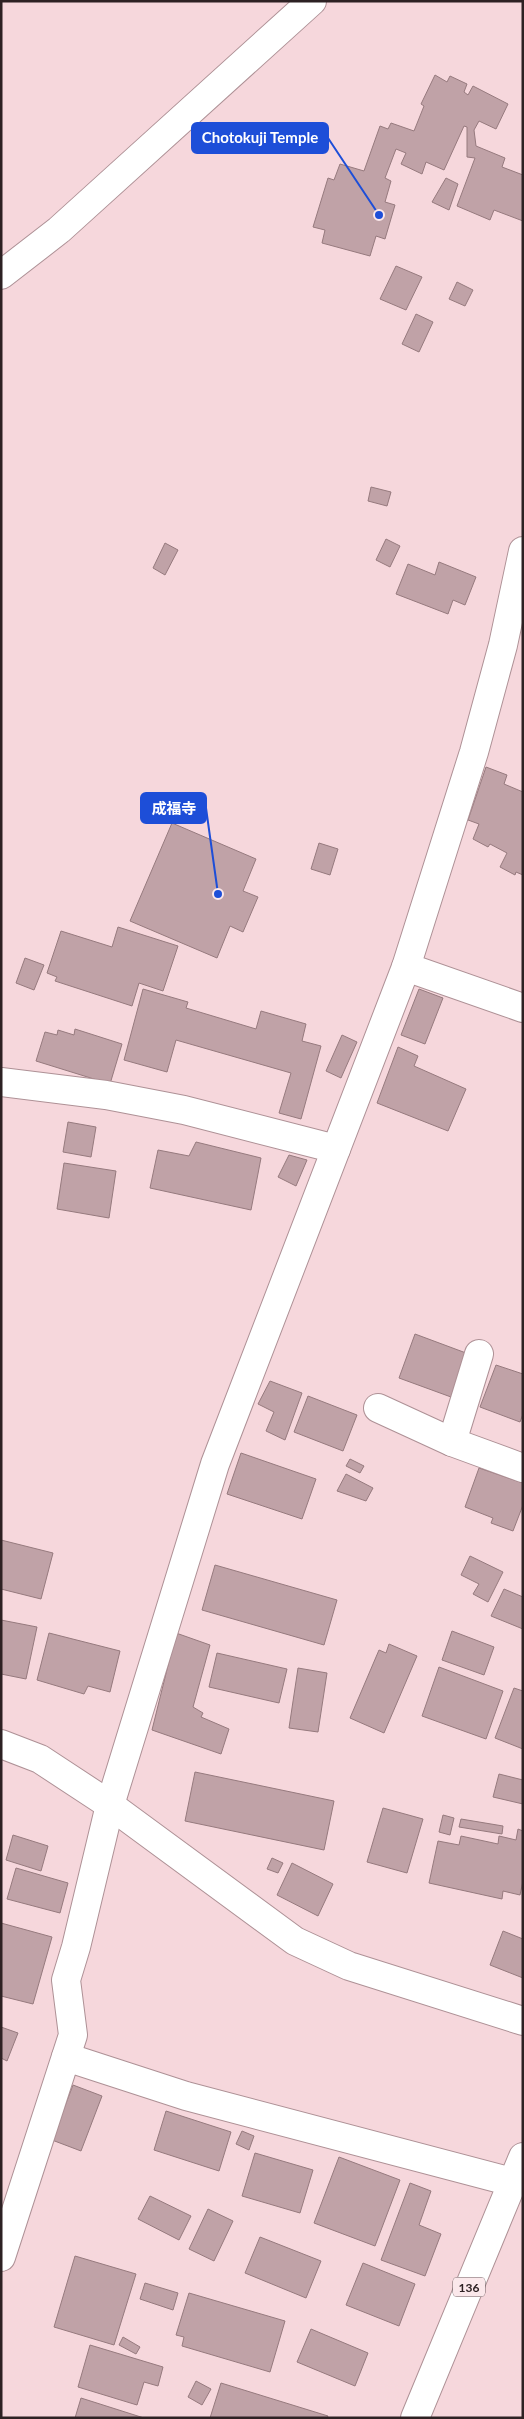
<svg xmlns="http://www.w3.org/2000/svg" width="524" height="2419" viewBox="0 0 524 2419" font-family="Lato,'Noto Sans JP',sans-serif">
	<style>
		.building { fill: #c0a2a7; stroke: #967a7e }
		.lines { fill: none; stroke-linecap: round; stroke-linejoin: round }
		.minor-casing { stroke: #ae9196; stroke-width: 30 }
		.highway-casing { stroke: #ae9196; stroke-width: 30 }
		.minor { stroke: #fff; stroke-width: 28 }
		.highway { stroke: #fff; stroke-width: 28 }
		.labels { text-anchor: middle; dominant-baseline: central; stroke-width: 4; stroke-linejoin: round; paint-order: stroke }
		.shield { fill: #fbe8eb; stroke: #6b5d5f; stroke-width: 1 }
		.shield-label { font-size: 12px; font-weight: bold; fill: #2d2123 }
		.leader { fill: none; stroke: #1d4ed8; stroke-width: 2 }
		.callout-dot { fill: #1d4ed8; stroke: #fbe8eb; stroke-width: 2 }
		.callout { fill: #1d4ed8; stroke: #1d4ed8; stroke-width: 2 }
		.callout-label { font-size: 15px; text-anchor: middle; font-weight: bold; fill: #fff }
	</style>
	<rect width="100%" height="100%" fill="#f6d7dc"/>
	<!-- building -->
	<g class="building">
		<polygon points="435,75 447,82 450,76 467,84 464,92 468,95 473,86 508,104 496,129 479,121 474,130 476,146 505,158 502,167 523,175 523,221 494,210 490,220 457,206 475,158 467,157 467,127 464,126 444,170 426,162 422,174 401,164 406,153 396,149 385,178 391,181 385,202 395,205 385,239 376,236 370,256 322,243 325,230 313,227 328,178 334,180 340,164 364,171 380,126 388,129 391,123 414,131 424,106 421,104"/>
		<polygon points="446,178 458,184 449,210 432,202"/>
		<polygon points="396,266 422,277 406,310 380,299"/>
		<polygon points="457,282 473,290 465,306 449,299"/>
		<polygon points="416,314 433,322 419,352 402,344"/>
		<polygon points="371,487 391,492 387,506 368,501"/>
		<polygon points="386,539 400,546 390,567 376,560"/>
		<polygon points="165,543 178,550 165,575 153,568"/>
		<polygon points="439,562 476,577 465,605 453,600 448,614 396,594 408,564 435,575"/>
		<polygon points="486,767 507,775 504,784 523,792 523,875 516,872 515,875 500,867 507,853 490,844 488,847 473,839 479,824 468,820"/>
		<polygon points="172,823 256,859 243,891 258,897 243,932 230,926 217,958 130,921"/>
		<polygon points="319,843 338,849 330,875 311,869"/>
		<polygon points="118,927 178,946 163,991 139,983 132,1006 55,981 57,977 47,973 61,931 112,947"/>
		<polygon points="25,958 44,965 34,990 16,983"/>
		<polygon points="143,989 188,1002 186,1008 256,1029 261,1011 306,1024 302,1041 321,1046 301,1119 279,1113 291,1073 176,1040 167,1072 124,1060"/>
		<polygon points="419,989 443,998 425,1044 401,1035"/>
		<polygon points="75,1029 122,1044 110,1084 36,1061 45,1032 57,1035 58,1030 74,1035"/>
		<polygon points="342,1035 357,1042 341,1078 326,1071"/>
		<polygon points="398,1047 418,1056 414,1066 466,1089 448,1131 377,1103"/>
		<polygon points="68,1122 96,1127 91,1157 63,1152"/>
		<polygon points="196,1142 261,1158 251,1210 150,1188 158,1150 189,1156"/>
		<polygon points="289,1155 307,1160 296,1186 278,1177"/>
		<polygon points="64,1163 116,1171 109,1218 57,1209"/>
		<polygon points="415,1334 466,1353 451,1397 399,1378"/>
		<polygon points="496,1365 523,1374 523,1414 520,1422 480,1407"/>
		<polygon points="270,1381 302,1393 285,1440 266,1431 274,1412 258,1404"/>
		<polygon points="308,1396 357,1415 343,1451 294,1432"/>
		<polygon points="241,1453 316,1479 302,1519 227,1494"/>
		<polygon points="350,1459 364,1466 360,1473 346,1466"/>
		<polygon points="479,1468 523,1483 523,1505 513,1531 491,1523 493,1518 465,1507"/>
		<polygon points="346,1474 373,1488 366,1501 337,1491"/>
		<polygon points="1,1540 53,1553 41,1599 1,1589"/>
		<polygon points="470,1556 503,1572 488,1602 473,1594 479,1584 461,1575"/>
		<polygon points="215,1565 337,1600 324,1645 202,1610"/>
		<polygon points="504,1589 523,1597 523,1629 491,1616"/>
		<polygon points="1,1620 37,1627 26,1679 1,1674"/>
		<polygon points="452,1631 494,1647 484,1675 442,1660"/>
		<polygon points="49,1633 120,1651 110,1692 88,1686 84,1694 37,1680"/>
		<polygon points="176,1633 210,1645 193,1707 203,1713 201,1717 229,1729 221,1754 152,1730"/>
		<polygon points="389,1644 417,1656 384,1733 350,1718 379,1650 386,1653"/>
		<polygon points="217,1653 287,1669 279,1703 209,1687"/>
		<polygon points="439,1667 503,1691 486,1739 422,1716"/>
		<polygon points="298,1668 327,1673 318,1732 289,1728"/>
		<polygon points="514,1688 523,1691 523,1749 495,1738"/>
		<polygon points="195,1772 334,1801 324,1850 185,1821"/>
		<polygon points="499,1774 523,1780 523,1804 493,1797"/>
		<polygon points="383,1808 423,1819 407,1873 367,1862"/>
		<polygon points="443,1815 454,1818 450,1835 439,1832"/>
		<polygon points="461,1819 503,1826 502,1834 459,1827"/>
		<polygon points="518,1829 523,1831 523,1881 520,1895 503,1891 502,1899 429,1883 438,1841 459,1845 461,1836 498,1844 499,1836 516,1840"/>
		<polygon points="13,1835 48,1846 41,1871 6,1860"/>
		<polygon points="272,1858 283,1863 278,1873 267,1869"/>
		<polygon points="292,1863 333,1884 318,1916 277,1895"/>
		<polygon points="16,1868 68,1883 60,1913 7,1899"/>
		<polygon points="1,1923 52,1937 33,2004 1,1996"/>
		<polygon points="503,1931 523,1939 523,1978 490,1965"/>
		<polygon points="1,2027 18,2033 7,2061 1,2058"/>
		<polygon points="73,2085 102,2096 81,2151 52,2140"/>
		<polygon points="166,2111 231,2132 219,2171 154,2150"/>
		<polygon points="242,2131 254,2136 249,2150 236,2144"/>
		<polygon points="255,2153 313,2170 300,2213 242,2196"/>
		<polygon points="339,2157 400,2180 375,2246 314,2223"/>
		<polygon points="410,2183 431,2191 419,2225 441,2234 425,2276 381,2260"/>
		<polygon points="150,2196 191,2216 179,2240 138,2219"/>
		<polygon points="208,2209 233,2221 214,2261 189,2249"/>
		<polygon points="260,2237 321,2261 306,2298 245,2273"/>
		<polygon points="75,2256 136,2274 114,2345 54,2327"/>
		<polygon points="363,2263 415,2284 399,2326 346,2305"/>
		<polygon points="145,2283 178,2293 173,2310 140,2299"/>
		<polygon points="189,2293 285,2321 270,2372 182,2346 184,2337 176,2335"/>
		<polygon points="311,2329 368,2353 355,2386 297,2362"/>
		<polygon points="123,2337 140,2347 136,2354 119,2345"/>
		<polygon points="90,2345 163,2367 158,2386 144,2382 137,2405 78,2387"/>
		<polygon points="196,2381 211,2389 202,2405 188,2397"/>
		<polygon points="221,2383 328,2416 327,2418 210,2418"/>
		<polygon points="81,2398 144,2418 75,2418"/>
	</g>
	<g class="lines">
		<!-- minor casing -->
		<g class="minor-casing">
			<g id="minor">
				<polyline points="1,275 59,230 312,1"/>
				<polyline points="406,967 523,1008"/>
				<polyline points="1,1082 106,1095 184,1110 336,1149"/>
				<polyline points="378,1408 452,1442 523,1468"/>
				<polyline points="452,1442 479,1354"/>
				<polyline points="1,1744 40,1759 110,1805 295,1941 349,1966 523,2021"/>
				<polyline points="66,2057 186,2096 512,2182"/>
				<polyline points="1,2257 73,2035 66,1980 76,1947 110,1805 215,1464 406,967 474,752 503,645 523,551"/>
			</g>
		</g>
		<!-- highway casing -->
		<g class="highway-casing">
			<polyline id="highway" points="415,2418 523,2157"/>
		</g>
		<!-- minor -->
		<use href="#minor" class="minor"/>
		<!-- highway -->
		<use href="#highway" class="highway"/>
	</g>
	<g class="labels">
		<!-- shield labels -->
		<rect class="shield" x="453" y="2277.5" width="32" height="19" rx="4"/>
		<g class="shield-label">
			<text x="469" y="2287">136</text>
		</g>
	</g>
	<!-- callouts -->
	<path class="leader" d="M379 215L328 138M218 894L206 808"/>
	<g class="callout-dot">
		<circle cx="379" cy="215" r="5"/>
		<circle cx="218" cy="894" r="5"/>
	</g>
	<g class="callout">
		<rect x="192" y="123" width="136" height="30" rx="5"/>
		<rect x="141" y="793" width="65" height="30" rx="5"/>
	</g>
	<g class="callout-label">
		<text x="260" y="143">Chotokuji Temple</text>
		<text x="174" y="814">成福寺</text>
	</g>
	<!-- border -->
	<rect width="524" height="2419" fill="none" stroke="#2d2123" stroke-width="5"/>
</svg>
